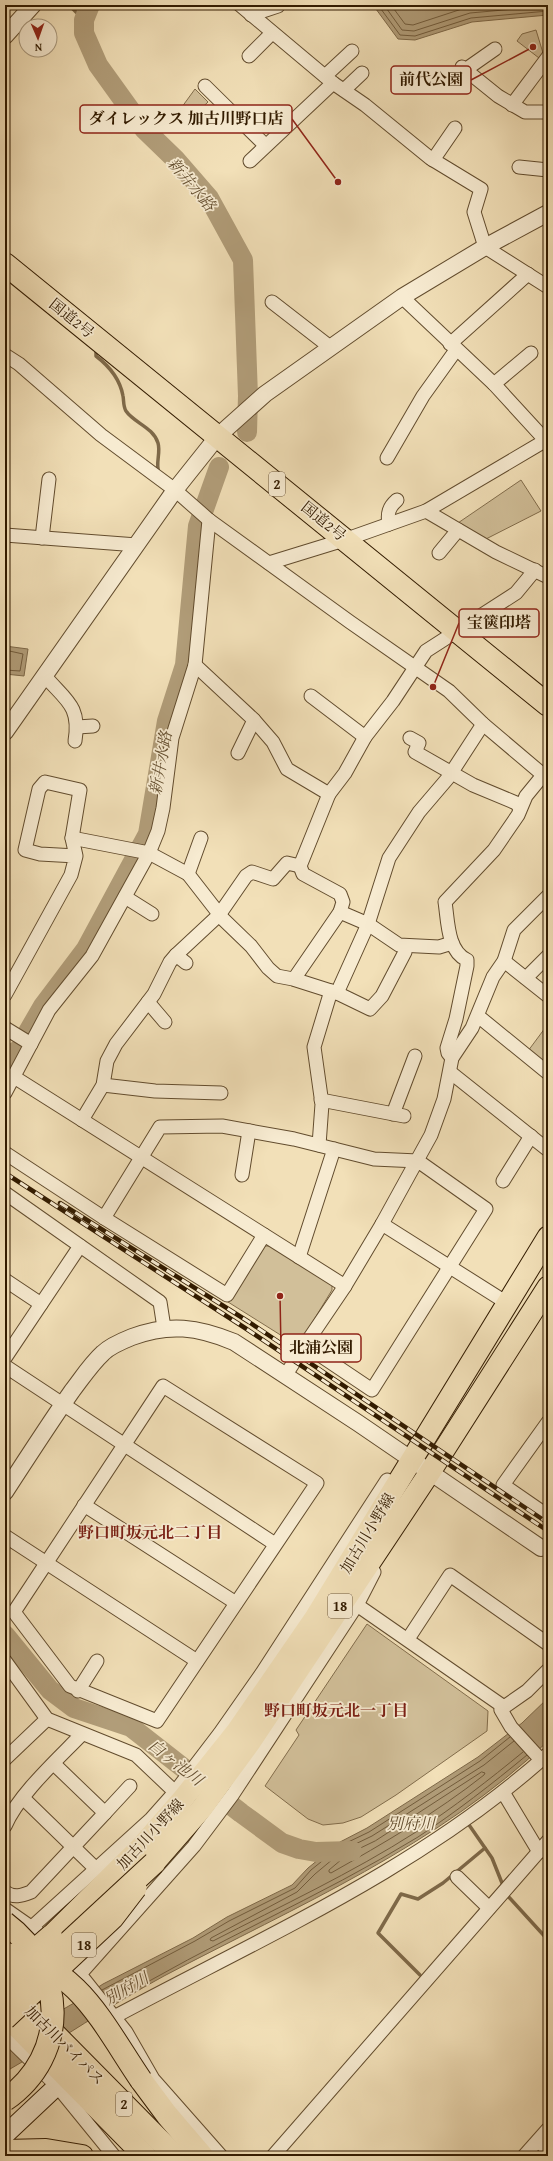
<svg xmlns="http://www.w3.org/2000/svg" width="553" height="2161" viewBox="0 0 553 2161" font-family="'Gentium Book Plus','Noto Serif JP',serif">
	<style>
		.green { fill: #d1bf99; stroke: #826d4c }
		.water { fill: #b19d79; stroke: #7e6949 }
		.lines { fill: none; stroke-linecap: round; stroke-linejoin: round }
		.shore { stroke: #725c3c; stroke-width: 1 }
		.stream { stroke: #7e6949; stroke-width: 3.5 }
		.river { stroke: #b19d79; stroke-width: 20 }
		.minor-casing { stroke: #624c2e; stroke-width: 15 }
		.tertiary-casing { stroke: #624c2e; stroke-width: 18 }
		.secondary-casing { stroke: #321b00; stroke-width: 20 }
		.primary-casing { stroke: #321b00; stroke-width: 23 }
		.trunk-casing { stroke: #321b00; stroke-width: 24 }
		.motorway-casing { stroke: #321b00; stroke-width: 24 }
		.minor { stroke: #f7ebd1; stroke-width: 13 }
		.tertiary { stroke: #f7ebd1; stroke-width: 16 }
		.secondary { stroke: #f7ebd1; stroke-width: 18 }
		.primary { stroke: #f2e0b8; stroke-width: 21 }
		.trunk { stroke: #f2e0b8; stroke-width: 22 }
		.motorway { stroke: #f2e0b8; stroke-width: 22 }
		.rail-casing { stroke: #321b00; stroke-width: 4.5 }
		.rail { stroke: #f7ebd1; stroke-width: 3; stroke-dasharray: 9; stroke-linecap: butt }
		.primary-bridge-casing { stroke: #321b00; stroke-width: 23; stroke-linecap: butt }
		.motorway-bridge-casing { stroke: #321b00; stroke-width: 24; stroke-linecap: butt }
		.primary-bridge { stroke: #f2e0b8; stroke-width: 21 }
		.motorway-bridge { stroke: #f2e0b8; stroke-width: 22 }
		.labels { text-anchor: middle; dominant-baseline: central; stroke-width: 3.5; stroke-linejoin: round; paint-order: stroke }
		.shield { fill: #f7ebd1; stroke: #6d593f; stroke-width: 1 }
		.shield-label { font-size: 14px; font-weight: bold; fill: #321b00 }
		.street-label { font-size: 15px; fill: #321b00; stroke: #f7ebd1 }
		.water-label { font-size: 16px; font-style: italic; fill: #654f30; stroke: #f7ebd1 }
		.neighbourhood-label { font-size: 16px; font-weight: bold; fill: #7a1f14; stroke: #f7ebd1 }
		.leader { fill: none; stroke: #8f2418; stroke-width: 1.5 }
		.callout-dot { fill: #8f2418; stroke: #f7ebd1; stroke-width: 1.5 }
		.callout { fill: #f7ebd1; stroke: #8f2418; stroke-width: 1.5 }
		.callout-label { font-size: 16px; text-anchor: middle; font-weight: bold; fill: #321b00 }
	</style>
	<rect width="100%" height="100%" fill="#f2e0b8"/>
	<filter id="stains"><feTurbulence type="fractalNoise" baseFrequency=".005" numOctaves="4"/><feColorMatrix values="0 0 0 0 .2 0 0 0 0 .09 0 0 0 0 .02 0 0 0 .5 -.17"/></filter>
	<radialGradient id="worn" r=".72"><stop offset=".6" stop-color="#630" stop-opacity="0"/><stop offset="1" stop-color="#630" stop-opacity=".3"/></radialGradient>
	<!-- green -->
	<g class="green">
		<polygon points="536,30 543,53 539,58 517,41 522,34"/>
		<polygon points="195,89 208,102 192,117 179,111"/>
		<polygon points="521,480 541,511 484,540 455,525"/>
		<polygon points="548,1024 548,1064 545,1062 543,1064 528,1051"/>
		<polygon points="263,1246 272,1246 332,1283 332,1290 298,1346 228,1302"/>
		<polygon points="367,1624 488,1711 487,1731 396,1795 361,1817 343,1823 323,1825 308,1819 265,1786 299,1735 296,1730"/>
	</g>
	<!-- water -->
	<g class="water">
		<polygon points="373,5 548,5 548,15 472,22 415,40 398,39"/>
		<polygon points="5,646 28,649 24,676 5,674"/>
		<path d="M548,1698V1741C438,1846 297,1906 164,1976C110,2005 59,2041 5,2072V2043L74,2003L103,1984L193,1938L227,1917L292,1885L308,1868L340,1842L367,1828L478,1757L522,1723Z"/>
	</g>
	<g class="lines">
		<!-- shore -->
		<g class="shore">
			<polyline points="378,5 400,35 415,36 471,18 548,11"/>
			<polyline points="384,5 402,30 414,31 470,13 548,6"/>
			<polyline points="391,5 405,24 413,25 468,7 489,5"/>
			<polyline points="5,650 23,654 20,671 5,670"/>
			<path d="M514,1741L484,1765L372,1836L345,1849L315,1874L297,1892L211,1938L210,1940L213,1941C281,1906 352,1873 416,1832C454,1807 489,1780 523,1752"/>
			<path d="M482,1772L485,1773L484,1775C436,1813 384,1843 331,1873L329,1872V1870L348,1854L375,1841Z"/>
			<polyline points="102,1990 195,1941 229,1921 295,1888 311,1870 342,1845 369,1832 480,1761 510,1737"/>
			<polyline points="105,1994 141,1975 143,1975 143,1978 109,1999"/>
			<path d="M112,2003C211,1942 319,1898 418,1837C456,1812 492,1784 527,1755"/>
		</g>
		<!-- stream -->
		<g class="stream">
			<polyline points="69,5 84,20"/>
			<path d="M96,351V356C109,366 120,379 123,396C124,401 123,406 126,411C134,423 153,427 158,443C161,453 155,464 159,473"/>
			<polyline points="467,1822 492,1858 504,1888"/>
			<polyline points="506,1894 548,1940"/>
			<polyline points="420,1975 378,1933 401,1894 418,1899 443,1883 485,1848"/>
		</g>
		<!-- river -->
		<g class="river">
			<polyline points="90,5 84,20 84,33 98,65 144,129 176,160 209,198 243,260 248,396 247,432"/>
			<polyline points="28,1032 43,1006 86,949 148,834 167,721 185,665 198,526 219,467"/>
			<polyline points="5,1075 16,1051"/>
			<polyline points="5,1635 50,1690 74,1708 131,1727 241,1813 282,1843 299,1849 316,1852 352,1851"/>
		</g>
		<!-- minor casing -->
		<g class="minor-casing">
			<g id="minor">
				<polyline points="240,5 333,83 365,105 430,158 481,189 474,212 485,247 548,287"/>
				<polyline points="251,15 278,6"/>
				<polyline points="249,56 272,33"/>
				<polyline points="462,67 498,96 525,112 548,112"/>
				<polyline points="465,70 495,49"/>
				<polyline points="325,76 352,51"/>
				<polyline points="205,86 265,145"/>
				<polyline points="344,90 362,73"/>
				<polyline points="512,105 548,57"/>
				<polyline points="433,160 455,128"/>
				<polyline points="250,161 333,83"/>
				<polyline points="519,167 548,170"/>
				<polyline points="402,297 494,384 548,443"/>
				<polyline points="272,302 330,347"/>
				<polyline points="450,344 528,274"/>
				<polyline points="5,355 19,364 101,435 175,490 209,520 350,622 449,691 483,724 548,779"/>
				<polyline points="494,384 531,353"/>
				<polyline points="387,458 423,396 456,350"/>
				<polyline points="426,511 496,552 548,577"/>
				<path d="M389,524C387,513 389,507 397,500"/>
				<polyline points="5,535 137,545"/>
				<polyline points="42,538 49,479"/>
				<polyline points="439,553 458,530"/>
				<polyline points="269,563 347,539 426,511 548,439"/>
				<polyline points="195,665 253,719 273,742 287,769 329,794 300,866 303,874 340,894 343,902 340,912 368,924 399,945 439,947 452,943"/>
				<path d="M44,675C65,700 81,705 75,741"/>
				<polyline points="311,696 365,737"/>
				<polyline points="77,727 93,726"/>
				<polyline points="410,738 419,743 415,752 473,785 516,803 520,808"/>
				<polyline points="238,753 254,720"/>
				<polyline points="329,794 345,773 365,737 393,701 426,651 516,593 535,570"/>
				<polyline points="72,838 149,853 188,874 223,919 251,946 268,968 277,976 293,979 337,993 370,1009 382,996 405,952 405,947"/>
				<polyline points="188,874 201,838"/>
				<polyline points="125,897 152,914"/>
				<polyline points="176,955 186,963"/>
				<polyline points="504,961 548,996"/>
				<polyline points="526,978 548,956"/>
				<polyline points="294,979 340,912"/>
				<polyline points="337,993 368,924 389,858 419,812 448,778 483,724"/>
				<polyline points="5,995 71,875 76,856 72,838 80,790 45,782 39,789 25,850 40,854 76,856"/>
				<polyline points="148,1002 165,1022"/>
				<polyline points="478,1016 548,1073"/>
				<polyline points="5,1028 31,1044"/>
				<path d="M452,1058L448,1053L447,1048L456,1019L467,966V960C447,951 448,920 445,902L494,850L518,815L526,796L544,774"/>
				<polyline points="450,1072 548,1150"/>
				<polyline points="14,1077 345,1286"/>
				<polyline points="103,1085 155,1091 221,1093"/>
				<polyline points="5,1093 49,1010 92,956 149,853 158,831 163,808 172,738 195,665 209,520"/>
				<polyline points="321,1100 404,1116"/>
				<polyline points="393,1114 415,1056"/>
				<polyline points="82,1120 103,1085 107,1061 116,1044 154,994 170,962 176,955 219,915 246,876 252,872 273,879 287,863 300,866"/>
				<polyline points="319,1145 322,1104 314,1047 331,991"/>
				<polyline points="5,1153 104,1218 227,1295 264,1235"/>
				<polyline points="242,1175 249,1131"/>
				<polyline points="503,1181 531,1136"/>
				<polyline points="5,1193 160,1302 164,1328"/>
				<polyline points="104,1218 160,1127 222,1126 294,1139 374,1159 418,1161 486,1209 372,1390 305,1345 345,1286 382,1224 431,1135 444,1099 452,1058 472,1028 493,977 504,961 514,930 548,896"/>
				<polyline points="382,1224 507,1303"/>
				<polyline points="299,1257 334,1149"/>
				<polyline points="5,1280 41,1304"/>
				<polyline points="5,1358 80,1246"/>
				<polyline points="5,1366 275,1544"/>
				<polyline points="285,1376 305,1345"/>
				<polygon points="163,1386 317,1483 157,1721 70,1686 14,1612"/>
				<polyline points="548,1422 503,1485 548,1516"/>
				<polyline points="84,1505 236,1603"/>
				<polyline points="5,1536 197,1661"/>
				<polyline points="357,1605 504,1707 527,1691 548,1670"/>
				<polyline points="408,1639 450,1575 548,1644"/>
				<polyline points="5,1661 47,1719 136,1755 175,1792"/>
				<polyline points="78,1691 97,1661"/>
				<polyline points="504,1707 501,1710 511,1727 541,1760"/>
				<polyline points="5,1759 47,1719"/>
				<polyline points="503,1792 539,1852"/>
				<polyline points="23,1798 96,1869"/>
				<polyline points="105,1813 130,1786"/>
				<path d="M5,1826C18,1795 58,1759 82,1734"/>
				<polyline points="457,1877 489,1908"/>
				<path d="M5,1892C14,1898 21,1896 31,1892L105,1813L54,1764"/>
				<polyline points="5,1909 38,1932"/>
				<polyline points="32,1927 151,1819 175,1792 220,1733 262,1673 387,1480"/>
				<polyline points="75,1968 126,2032 153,2079 221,2156"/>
				<polyline points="81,1973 194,1846 233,1794 357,1605 374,1572"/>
				<path d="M114,2017C263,1937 421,1868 548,1754"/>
				<polyline points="5,2035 57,2086 114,2156"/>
				<polyline points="538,2141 548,2150"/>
				<polyline points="273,2156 548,1841"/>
				<polyline points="524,2156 548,2129"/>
			</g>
		</g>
		<!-- tertiary casing -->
		<g class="tertiary-casing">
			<g id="tertiary">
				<polyline points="5,36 33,5"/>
				<polyline points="5,732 175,490 218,436 265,394 402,297 485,247 548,213"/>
				<path d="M5,1492C27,1458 49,1424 72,1391C82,1378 91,1364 103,1353C110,1346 122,1341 132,1337C169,1323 198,1327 234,1342L358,1423L541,1548"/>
			</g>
		</g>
		<!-- secondary casing -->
		<g class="secondary-casing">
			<polyline id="secondary" points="5,2135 57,2086"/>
		</g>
		<!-- primary casing -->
		<g class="primary-casing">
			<g id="primary">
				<polyline points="154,1863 202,1808 251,1741 430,1472 548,1287"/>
				<polyline points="51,1936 142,1846 182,1800 237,1731 315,1618 548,1237"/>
			</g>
		</g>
		<!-- trunk casing -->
		<g class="trunk-casing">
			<polyline id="trunk" points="5,264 548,705"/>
		</g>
		<!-- motorway casing -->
		<g class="motorway-casing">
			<g id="motorway">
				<polyline points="9,1988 175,2156"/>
				<polyline points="5,2014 145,2156"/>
				<polyline points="141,2080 167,2115 202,2156"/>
				<polyline points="5,2151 46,2150 82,2156"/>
			</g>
		</g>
		<!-- minor -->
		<use href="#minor" class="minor"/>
		<!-- tertiary -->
		<use href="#tertiary" class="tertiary"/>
		<!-- secondary -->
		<use href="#secondary" class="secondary"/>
		<!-- primary -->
		<use href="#primary" class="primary"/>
		<!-- trunk -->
		<use href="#trunk" class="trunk"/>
		<!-- motorway -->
		<use href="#motorway" class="motorway"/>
		<!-- rail casing -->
		<g class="rail-casing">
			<g id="rail">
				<polyline points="5,1173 245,1328 548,1531"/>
				<polyline points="60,1203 249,1322 548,1523"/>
			</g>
		</g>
		<!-- rail -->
		<use href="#rail" class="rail"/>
		<!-- primary-bridge casing -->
		<g class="primary-bridge-casing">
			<polyline id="primary-bridge" points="5,2019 113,1918 136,1888"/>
		</g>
		<!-- motorway-bridge casing -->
		<g class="motorway-bridge-casing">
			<g id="motorway-bridge">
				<path d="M5,1923C67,1969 70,2055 5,2100"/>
				<path d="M5,1954C77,1963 104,2026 141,2080"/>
				<polyline points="5,1976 51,1936"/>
				<polyline points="5,2001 154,1863"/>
			</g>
		</g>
		<!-- primary-bridge -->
		<use href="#primary-bridge" class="primary-bridge"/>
		<!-- motorway-bridge -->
		<use href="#motorway-bridge" class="motorway-bridge"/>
	</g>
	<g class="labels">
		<!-- shield labels -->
		<g class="shield">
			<rect x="269" y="472" width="16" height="24" rx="3"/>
			<rect x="328" y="1594" width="24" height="24" rx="3"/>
			<rect x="72" y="1933" width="24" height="24" rx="3"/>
			<rect x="116" y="2092" width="16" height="24" rx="3"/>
		</g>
		<g class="shield-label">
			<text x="277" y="484">2</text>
			<text x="340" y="1606">18</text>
			<text x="84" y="1945">18</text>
			<text x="124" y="2104">2</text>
		</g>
		<!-- street labels -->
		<g class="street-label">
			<text transform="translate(72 318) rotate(39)">国道2号</text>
			<text transform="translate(324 521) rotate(39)">国道2号</text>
			<text transform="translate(367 1533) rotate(-59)">加古川小野線</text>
			<text transform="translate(150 1834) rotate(-47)">加古川小野線</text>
			<text transform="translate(65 2045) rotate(45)">加古川バイパス</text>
		</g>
		<!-- water labels -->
		<g class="water-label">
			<text transform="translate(192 184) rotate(50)">新井水路</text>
			<text transform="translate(160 763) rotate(-80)">新井水路</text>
			<text transform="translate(176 1762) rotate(38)">白ヶ池川</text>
			<text x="411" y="1823">別府川</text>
			<text transform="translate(126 1988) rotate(-30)">別府川</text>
		</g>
		<!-- neighbourhood labels -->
		<g class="neighbourhood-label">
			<text x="150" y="1532">野口町坂元北二丁目</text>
			<text x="336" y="1710">野口町坂元北一丁目</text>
		</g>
	</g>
	<!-- callouts -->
	<path class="leader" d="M533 47L471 80M338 182L292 119M433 687L459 623M280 1296L281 1348"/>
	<g class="callout-dot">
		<circle cx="533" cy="47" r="4"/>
		<circle cx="338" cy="182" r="4"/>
		<circle cx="433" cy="687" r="4"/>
		<circle cx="280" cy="1296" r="4"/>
	</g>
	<g class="callout">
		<rect x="391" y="66" width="80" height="28" rx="4"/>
		<rect x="80" y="105" width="212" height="28" rx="4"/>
		<rect x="459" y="609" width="80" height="28" rx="4"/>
		<rect x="281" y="1334" width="80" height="28" rx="4"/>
	</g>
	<g class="callout-label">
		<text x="431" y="85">前代公園</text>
		<text x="186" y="124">ダイレックス 加古川野口店</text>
		<text x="499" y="628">宝篋印塔</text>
		<text x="321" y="1353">北浦公園</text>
	</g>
	<!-- margin -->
	<rect width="553" height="2161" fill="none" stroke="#f2e0b8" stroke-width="20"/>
	<rect x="6" y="6" width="541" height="2149" fill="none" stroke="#321b00" stroke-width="2"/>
	<rect x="10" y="10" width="533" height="2141" fill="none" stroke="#321b00"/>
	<!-- north arrow -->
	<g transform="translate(38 38) rotate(178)"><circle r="19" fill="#f7ebd1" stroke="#a8987d"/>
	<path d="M0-3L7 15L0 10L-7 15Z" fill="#8f2418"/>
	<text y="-6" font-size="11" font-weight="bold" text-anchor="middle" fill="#321b00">N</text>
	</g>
	<rect width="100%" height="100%" filter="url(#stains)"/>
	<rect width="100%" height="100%" fill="url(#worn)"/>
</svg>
